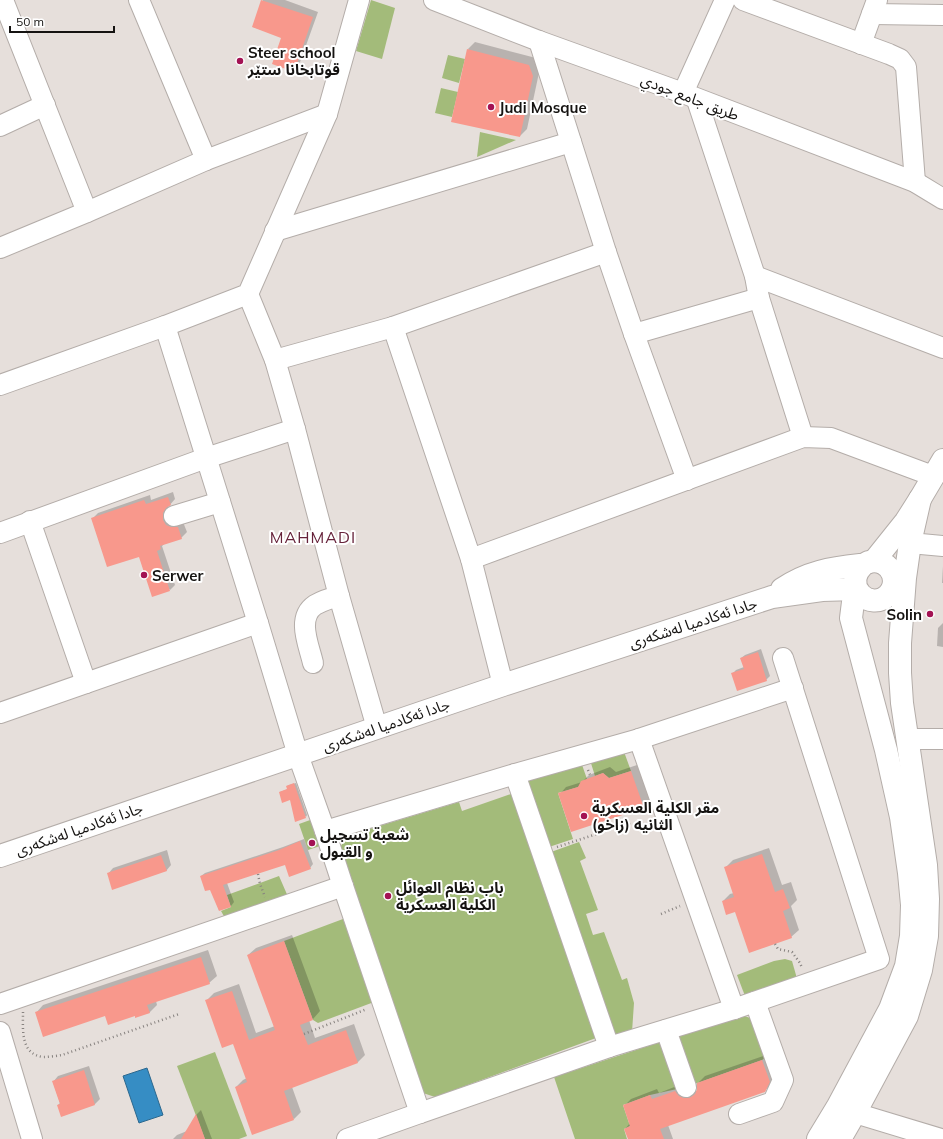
<svg xmlns="http://www.w3.org/2000/svg" width="943" height="1139" viewBox="0 0 943 1139" font-family="Mulish,'Noto Sans Arabic',sans-serif">
	<style>
		.green { fill: #a3bb7a }
		.water { fill: #368dc4; stroke: #2c688e }
		.shadow { fill: #0003 }
		.building { fill: #f8988c }
		.lines { fill: none; stroke-linecap: round; stroke-linejoin: round }
		.minor-casing { stroke: #b4ada9; stroke-width: 22 }
		.major-casing { stroke: #b4ada9; stroke-width: 24 }
		.path { stroke: #888380; stroke-width: 2.5; stroke-dasharray: 1 3; stroke-linecap: butt }
		.minor { stroke: #fff; stroke-width: 20 }
		.major { stroke: #fff; stroke-width: 22 }
		.poi-dot { fill: #a31253; stroke: #fff; stroke-width: 1.5 }
		.labels { text-anchor: middle; dominant-baseline: central; stroke-width: 4; stroke-linejoin: round; paint-order: stroke }
		.poi-label { font-size: 15px; font-weight: bold; fill: #151311; stroke: #fff; text-anchor: start }
		.street-label { font-size: 15px; fill: #151311; stroke: #fff }
		.neighbourhood-label { font-size: 16px; letter-spacing: 1px; fill: #66223a; stroke: #fff }
	</style>
	<rect width="100%" height="100%" fill="#e6dfdb"/>
	<!-- green -->
	<g class="green">
		<polygon points="371,0 395,8 382,59 356,51"/>
		<polygon points="448,55 465,59 459,83 442,78"/>
		<polygon points="441,88 458,92 452,117 435,113"/>
		<polygon points="480,132 516,140 477,157"/>
		<polygon points="623,749 631,771 609,778 603,773 595,776 590,760"/>
		<polygon points="581,762 587,779 578,787 558,793 573,839 549,847 528,780"/>
		<polygon points="511,794 596,1038 435,1097 423,1093 340,847 349,835 459,802 462,811"/>
		<polygon points="313,819 323,845 308,850 299,824"/>
		<polygon points="579,842 586,858 580,861 598,910 586,914 593,935 604,932 622,980 627,978 634,1003 632,1032 613,1038 551,852"/>
		<polygon points="279,876 289,899 229,925 221,911 231,907 227,895"/>
		<polygon points="343,919 374,1002 318,1023 313,1020 284,941"/>
		<polygon points="785,959 792,961 796,975 796,980 745,996 737,975 774,961"/>
		<polygon points="742,1015 750,1018 766,1057 762,1060 686,1087 650,1095 623,1105 630,1126 624,1129 627,1139 575,1139 554,1077"/>
		<polygon points="215,1052 247,1136 239,1139 205,1139 177,1066"/>
	</g>
	<!-- water -->
	<polygon class="water" points="147,1068 163,1115 139,1123 123,1076"/>
	<!-- shadow -->
	<g class="shadow">
		<polygon points="263,0 285,0 318,12 299,65 293,71 282,37 253,27"/>
		<polygon points="475,42 536,58 540,68 527,129 520,136 468,49"/>
		<polygon points="173,492 175,499 168,507 168,514 183,522 187,532 181,538 165,543 162,546 175,585 170,590 140,555 93,518 98,513 150,495 151,500"/>
		<polygon points="943,566 943,583 942,583"/>
		<polygon points="943,623 943,647 937,646 938,628"/>
		<polygon points="761,649 770,676 766,680 733,673 736,670 744,667 741,658 745,655"/>
		<polygon points="637,765 650,800 643,807 560,794 566,787 582,782 589,775 610,767 616,772"/>
		<polygon points="296,783 307,815 306,817 290,799 280,792 288,789 287,786 289,785"/>
		<polygon points="304,839 313,864 310,868 285,864 227,883 234,902 231,906 219,910 211,888 201,876 205,873 283,847"/>
		<polygon points="769,848 782,885 791,882 797,900 791,906 799,930 791,937 735,911 723,901 730,894 734,893 725,868 733,860"/>
		<polygon points="167,850 171,865 166,871 108,874 113,868"/>
		<polygon points="292,935 320,1011 313,1019 309,1020 315,1038 354,1024 365,1055 358,1062 292,1087 301,1112 294,1119 236,1087 243,1080 247,1078 234,1043 207,1000 214,993 239,984 256,1033 275,1026 248,955 256,948"/>
		<polygon points="208,950 217,976 209,983 156,1001 157,1005 149,1013 135,1015 36,1013 43,1005"/>
		<polygon points="769,1054 776,1074 772,1084 764,1091 668,1125 673,1139 629,1139 625,1129 630,1123 624,1106 631,1099 657,1089 659,1093 682,1084 691,1092 697,1091 698,1083 705,1076"/>
		<polygon points="89,1066 100,1099 95,1104 62,1116 58,1105 60,1103 53,1082 58,1076"/>
		<polygon points="201,1110 212,1139 173,1139 177,1135 187,1131 196,1115"/>
	</g>
	<!-- building -->
	<g class="building">
		<polygon points="261,0 313,17 294,72 272,64 281,38 252,27"/>
		<polygon points="467,49 529,65 533,76 520,137 451,122"/>
		<polygon points="168,497 171,505 166,508 163,513 163,520 166,525 171,527 178,527 182,539 160,546 161,549 157,551 170,591 152,597 139,557 107,567 91,518 144,500 146,504"/>
		<polygon points="758,652 767,681 737,691 731,673 744,669 740,658"/>
		<polygon points="631,771 644,808 571,832 558,793 578,787 581,781 603,773 609,778"/>
		<polygon points="294,783 306,818 295,822 290,800 282,803 279,792 287,789 286,786"/>
		<polygon points="300,841 311,869 289,877 285,865 223,885 231,907 219,911 210,890 205,891 200,876 279,850"/>
		<polygon points="762,854 775,892 783,889 790,908 783,911 792,938 749,953 735,912 726,915 722,901 734,897 724,867"/>
		<polygon points="161,855 167,871 112,890 107,873"/>
		<polygon points="284,941 313,1020 300,1025 308,1045 346,1030 358,1063 284,1091 294,1120 252,1135 235,1087 247,1082 233,1044 222,1048 205,1000 232,991 249,1040 275,1030 247,955"/>
		<polygon points="201,957 210,984 147,1005 150,1013 135,1018 135,1016 108,1025 105,1016 43,1037 35,1012"/>
		<polygon points="762,1060 770,1082 765,1092 660,1129 664,1139 628,1139 624,1129 630,1126 623,1105 650,1095 652,1099 675,1091 679,1096 684,1098 689,1098 695,1094 697,1089 697,1083"/>
		<polygon points="84,1070 95,1105 61,1117 57,1105 60,1104 52,1081"/>
		<polygon points="196,1114 205,1139 181,1139"/>
	</g>
	<g class="lines">
		<!-- minor casing -->
		<g class="minor-casing">
			<g id="minor">
				<polyline points="3,0 87,212"/>
				<polyline points="139,0 206,160"/>
				<polyline points="434,0 539,41 683,93 915,182 943,199"/>
				<polyline points="743,0 889,54 900,59 906,67 915,182"/>
				<polyline points="872,14 943,15"/>
				<polyline points="539,41 606,252 634,334 687,480"/>
				<polyline points="861,44 877,0"/>
				<polyline points="683,93 725,0"/>
				<polyline points="697,100 755,276 759,298 803,437"/>
				<polyline points="0,126 45,105"/>
				<polyline points="275,231 571,142"/>
				<polyline points="0,248 87,212 206,160 327,114"/>
				<polyline points="755,276 943,348"/>
				<polyline points="248,294 275,360 295,429 339,596 377,728"/>
				<polyline points="165,326 258,623 298,755 325,831 343,886 420,1113 609,1047 734,1009 879,959 783,658"/>
				<polyline points="393,327 471,559 503,685"/>
				<polyline points="634,334 759,298"/>
				<polyline points="275,360 393,327 606,252"/>
				<polyline points="0,385 165,326 248,294 327,114 359,0"/>
				<polyline points="174,516 220,502"/>
				<polyline points="30,521 86,683"/>
				<polyline points="0,533 206,458 295,429"/>
				<polyline points="910,543 943,546"/>
				<polyline points="471,559 803,437 831,438 933,476"/>
				<path d="M313,663C309,645 296,618 315,605C322,601 331,598 339,596"/>
				<polyline points="0,713 258,623"/>
				<polyline points="639,739 734,1009"/>
				<polyline points="907,739 943,739"/>
				<polyline points="515,774 609,1047"/>
				<polyline points="325,831 515,774 639,739 793,688"/>
				<polyline points="0,1004 343,886"/>
				<polyline points="666,1030 686,1087"/>
				<polyline points="0,1032 32,1139"/>
				<polyline points="840,1107 855,1113 941,1139"/>
				<polyline points="739,1114 773,1102 783,1080 755,1002"/>
				<polyline points="347,1139 420,1113"/>
			</g>
		</g>
		<!-- major casing -->
		<g class="major-casing">
			<g id="major">
				<polyline points="874,561 906,521 920,499 943,460"/>
				<path d="M782,589C807,572 831,568 860,565C864,565 866,563 869,562C879,559 890,565 893,575C895,582 893,590 888,595C871,612 841,587 863,565"/>
				<polyline points="0,856 503,685 772,597 822,590 856,589"/>
				<polyline points="818,1139 838,1106 890,1009 906,966 911,936 912,905 909,873 901,817 886,750 851,618 853,602 858,592"/>
				<polyline points="840,1139 855,1113 907,1016 921,970 927,936 928,899 926,865 902,703 900,673 900,643 905,578 910,543 920,499"/>
			</g>
		</g>
		<!-- path -->
		<g class="path">
			<polyline points="588,770 591,777"/>
			<polyline points="557,847 633,822"/>
			<polyline points="258,874 260,884 265,897"/>
			<polyline points="661,914 680,906"/>
			<polyline points="775,944 778,949 792,952 800,963 802,968"/>
			<path d="M23,1012C23,1029 20,1054 43,1057C49,1057 56,1056 62,1055L179,1014"/>
			<polyline points="304,1034 367,1009"/>
		</g>
		<!-- minor -->
		<use href="#minor" class="minor"/>
		<!-- major -->
		<use href="#major" class="major"/>
	</g>
	<!-- markers -->
	<g class="poi-dot">
		<circle cx="240" cy="61" r="4"/>
		<circle cx="491" cy="107" r="4"/>
		<circle cx="144" cy="575" r="4"/>
		<circle cx="930" cy="614" r="4"/>
		<circle cx="584" cy="816" r="4"/>
		<circle cx="312" cy="843" r="4"/>
		<circle cx="388" cy="896" r="4"/>
	</g>
	<g class="labels">
		<!-- poi labels -->
		<g class="poi-label">
			<text x="248" y="52">Steer school<tspan x="248" dy="17">قوتابخانا ستێر</tspan></text>
			<text x="499" y="107">Judi Mosque</text>
			<text x="152" y="575">Serwer</text>
			<text x="922" y="614" text-anchor="end">Solin</text>
			<text x="592" y="807">مقر الكلية العسكرية<tspan x="592" dy="17">الثانيه (زاخو)</tspan></text>
			<text x="320" y="834">شعبة تسجيل<tspan x="320" dy="17">و القبول</tspan></text>
			<text x="396" y="887">باب نظام العوائل<tspan x="396" dy="17">الكلية العسكرية</tspan></text>
		</g>
		<!-- street labels -->
		<g class="street-label">
			<text transform="translate(690 97) rotate(21)">طريق جامع جودي</text>
			<text transform="translate(693 623) rotate(-18)">جادا ئه‌كادميا له‌شكه‌رى</text>
			<text transform="translate(386 725) rotate(-19)">جادا ئه‌كادميا له‌شكه‌رى</text>
			<text transform="translate(79 829) rotate(-19)">جادا ئه‌كادميا له‌شكه‌رى</text>
		</g>
		<!-- neighbourhood labels -->
		<g class="neighbourhood-label">
			<text x="313" y="537">MAHMADI</text>
		</g>
	</g>
	<!-- scale -->
	<path d="M10 26v6h104v-6" fill="none" stroke="#151311" stroke-width="2"/>
	<text x="16" y="26" font-size="12" fill="#151311" stroke="#ffffff" stroke-width="3" paint-order="stroke">50 m</text>
</svg>
